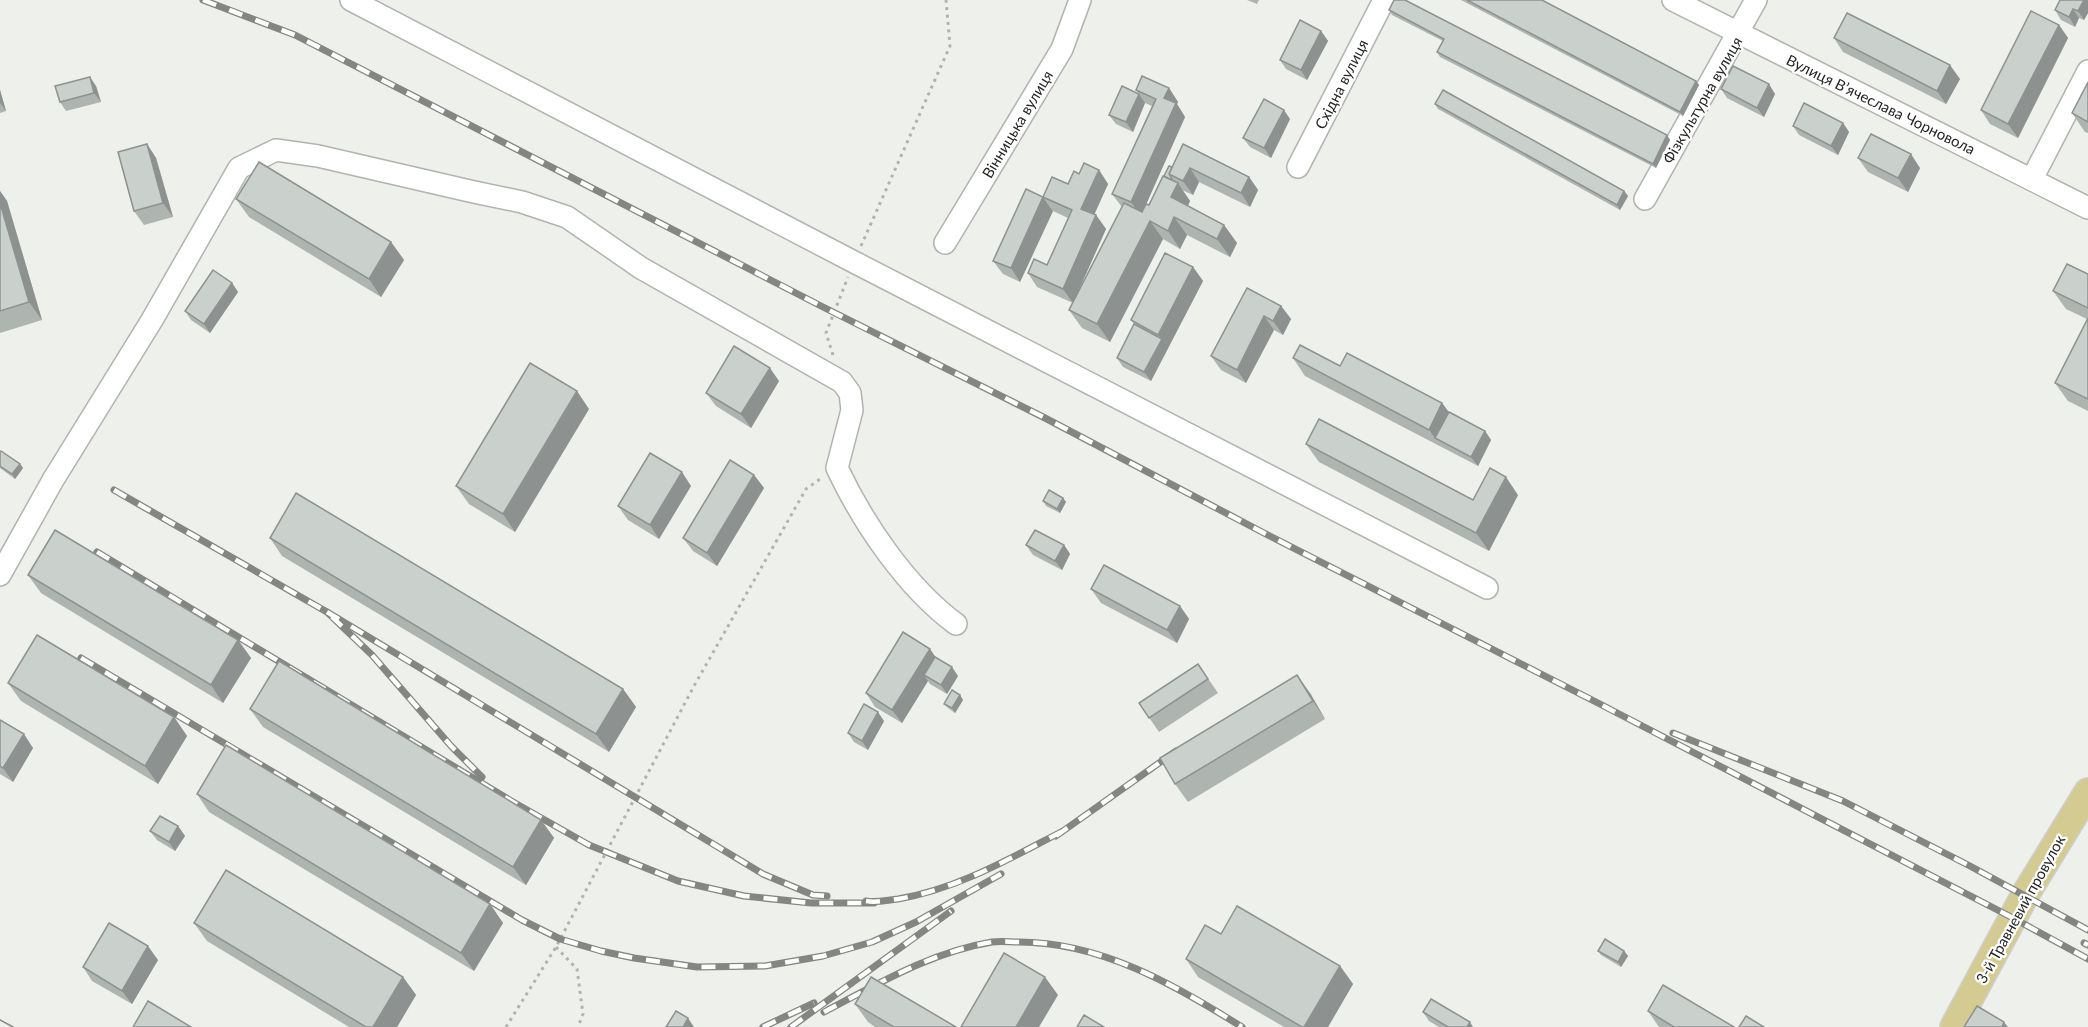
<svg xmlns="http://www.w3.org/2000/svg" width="2088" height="1027" viewBox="0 0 2088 1027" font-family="Lato,sans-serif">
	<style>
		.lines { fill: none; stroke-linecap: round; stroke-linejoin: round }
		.minor-casing { stroke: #b1b4ae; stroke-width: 24 }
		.major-casing { stroke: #cfcfcf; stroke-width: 30 }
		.path { stroke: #b1b3ae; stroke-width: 3; stroke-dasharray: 3 4.5; stroke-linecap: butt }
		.minor { stroke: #fff; stroke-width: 21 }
		.major { stroke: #d4cb92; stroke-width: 27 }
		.tram { stroke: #848682; stroke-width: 1.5 }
		.rail-casing { stroke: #848682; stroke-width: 7 }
		.rail { stroke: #fff; stroke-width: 4.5; stroke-dasharray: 14; stroke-linecap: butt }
		.wall { fill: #aeb4b0 }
		.shaded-wall { fill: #8d9290 }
		.building { fill: #cad1cd; stroke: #8d9290; stroke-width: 1.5 }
		.labels { text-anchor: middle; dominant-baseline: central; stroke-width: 4.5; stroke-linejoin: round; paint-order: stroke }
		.street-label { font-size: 15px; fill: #242623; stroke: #fff }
	</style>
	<rect width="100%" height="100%" fill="#eef1eb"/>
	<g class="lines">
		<!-- minor casing -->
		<g class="minor-casing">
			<g id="minor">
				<polyline points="351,0 854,262 1487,588"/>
				<polyline points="1673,0 2088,208"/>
				<polyline points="1298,167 1384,0"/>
				<polyline points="2032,179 2088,71"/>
				<polyline points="1645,199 1756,0"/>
				<polyline points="945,243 1062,49 1080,0"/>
				<path d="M0,575L53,480L152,320L239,168L276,150L318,156L474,192L522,202L567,217L641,268L842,382L850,393L852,410L837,468C863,523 906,587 956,624"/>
			</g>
		</g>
		<!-- major casing -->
		<g class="major-casing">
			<polyline id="major" points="1954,1027 2025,895 2088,792"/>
		</g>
		<!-- path -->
		<g class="path">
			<polyline points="861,246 950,46 946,0"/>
			<polyline points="833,355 826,333 848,277"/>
			<polyline points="556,947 577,969 583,1014 578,1027"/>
			<polyline points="506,1027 556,947 694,686 806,489 823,477"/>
		</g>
		<!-- minor -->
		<use href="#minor" class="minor"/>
		<!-- major -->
		<use href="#major" class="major"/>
		<!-- tram -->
		<polyline class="tram" points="0,1020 13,1027"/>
		<!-- rail casing -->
		<g class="rail-casing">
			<g id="rail">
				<polyline points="203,0 295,35 823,307 1045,418 1262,532 1596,702 2013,918 2088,959"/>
				<polyline points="114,490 327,612 372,655 451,746 482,777"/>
				<polyline points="97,552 513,802 589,845 678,881 744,896 811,903 874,903"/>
				<polyline points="327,612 763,874 813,895 827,896"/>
				<polyline points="81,658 522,920 560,939 601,951 634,958 697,967 765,966 823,956 872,942 916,922 1001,874"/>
				<polyline points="1673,733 1843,801 1970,866 2088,930"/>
				<polyline points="1056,836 1176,751"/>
				<path d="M866,901C877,903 887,900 898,899C957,889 1009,859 1061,832"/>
				<polyline points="2084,943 2088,945"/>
				<path d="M824,1012C878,984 931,952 992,942C1001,941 1010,942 1019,942C1101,942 1175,985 1242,1027"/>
				<polyline points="763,1027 814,1003"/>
				<polyline points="791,1027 951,911"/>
			</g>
		</g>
		<!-- rail -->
		<use href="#rail" class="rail"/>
	</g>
	<!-- wall -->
	<g class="wall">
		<polygon points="1247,0 1259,0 1257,4"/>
		<polygon points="1461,0 1542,0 1696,81 1699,85 1683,116"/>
		<polygon points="2088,0 2088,13 2084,20 2079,18 2075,27 2061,20 2055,10"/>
		<polygon points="1389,10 1667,135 1670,140 1656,168 1440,57 1437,52 1443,41 1392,15"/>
		<polygon points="2059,25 2068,38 2018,138 1990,124 1981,110"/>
		<polygon points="1321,31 1328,41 1307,80 1286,69 1280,60"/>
		<polygon points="1834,38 1960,79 1946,104 1843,52"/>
		<polygon points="2088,82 2088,133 2085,132 2072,113"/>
		<polygon points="96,86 101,102 66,111 60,102"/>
		<polygon points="1169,88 1178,102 1177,104 1185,117 1146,204 1149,205 1172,167 1183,144 1249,177 1258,190 1250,207 1199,182 1193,195 1182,190 1190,201 1188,206 1224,225 1237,243 1230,257 1187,235 1180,249 1163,239 1110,342 1082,328 1069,310 1122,207 1112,194 1152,106 1145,103 1133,132 1116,124 1109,115 1139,94 1136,90"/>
		<polygon points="1721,89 1775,94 1764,117 1727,98"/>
		<polygon points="0,90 6,111 0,113"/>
		<polygon points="1435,104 1624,191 1628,196 1620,210 1438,109"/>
		<polygon points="1290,119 1271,158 1250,147 1243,138"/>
		<polygon points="1843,123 1849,132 1838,155 1799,135 1793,126"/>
		<polygon points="147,144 156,158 173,217 144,225 134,211"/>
		<polygon points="1858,158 1920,168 1908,192 1868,172"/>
		<polygon points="1099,170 1108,184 1094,214 1096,215 1106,229 1073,303 1037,287 1028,273 1047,265 1068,218 1053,211 1043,197 1068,184 1079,174"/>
		<polygon points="0,191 7,201 42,320 0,333"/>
		<polygon points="236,199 391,242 404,260 381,297 249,217"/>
		<polygon points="1053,211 1020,282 1003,274 993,261"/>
		<polygon points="1193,267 1203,281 1151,381 1123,367 1117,358 1134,324 1131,320"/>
		<polygon points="2088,274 2088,411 2068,401 2055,383 2087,319 2066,309 2053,291"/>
		<polygon points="232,283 238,292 210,333 191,320 185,311"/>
		<polygon points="1281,306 1291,319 1283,335 1274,330 1246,383 1221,370 1211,356"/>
		<polygon points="1293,358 1442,403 1449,412 1485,431 1491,440 1478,466 1305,376"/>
		<polygon points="779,381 751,428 716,406 706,393"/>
		<polygon points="589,409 515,532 469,504 456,486"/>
		<polygon points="1306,444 1473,500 1518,495 1489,551 1319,462"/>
		<polygon points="0,452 20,464 23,468 15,479 0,468"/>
		<polygon points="754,475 764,488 717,566 693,551 683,538"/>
		<polygon points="691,486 659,539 628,520 618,506"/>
		<polygon points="1063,498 1066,502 1060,513 1046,506 1043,501"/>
		<polygon points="270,538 623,689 636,707 609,752 282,556"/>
		<polygon points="1026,545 1064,545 1070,554 1062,570 1033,555"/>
		<polygon points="28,575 238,640 251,658 223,703 41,593"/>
		<polygon points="1091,589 1180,606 1189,619 1177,643 1101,603"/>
		<polygon points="930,649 935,657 958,676 947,694 930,684 928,681 902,723 875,707 866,693"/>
		<polygon points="1198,664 1218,693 1159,732 1139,703"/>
		<polygon points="8,683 174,717 187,736 158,784 21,701"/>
		<polygon points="1310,693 1325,719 1188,802 1175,784"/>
		<polygon points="960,695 963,700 955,713 948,708 944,704"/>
		<polygon points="250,709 541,820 554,838 526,885 263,727"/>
		<polygon points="0,720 33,748 13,782 0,774"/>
		<polygon points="884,721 868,750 854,742 848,733"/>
		<polygon points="197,794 490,904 503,923 474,971 209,812"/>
		<polygon points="178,826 185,836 175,851 157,840 150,831"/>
		<polygon points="194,923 403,977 416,995 397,1027 349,1027 207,941"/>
		<polygon points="1598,951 1624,951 1628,956 1621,967 1601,955"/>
		<polygon points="1186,959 1340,966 1353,984 1328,1027 1284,1027 1198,977"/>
		<polygon points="158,960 132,1004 92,981 83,967"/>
		<polygon points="855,1004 956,1027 875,1027 868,1022"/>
		<polygon points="1648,1011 1734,1027 1659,1027"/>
		<polygon points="1423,1012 1473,1027 1439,1027 1429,1021"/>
	</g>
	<!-- shaded-wall -->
	<g class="shaded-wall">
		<polygon points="2084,0 2088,0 2088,13 2084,20 2078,11"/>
		<polygon points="2073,9 2079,18 2075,27 2069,17"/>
		<polygon points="2059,25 2068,38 2018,138 2008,124"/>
		<polygon points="1321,31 1328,41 1307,80 1301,70"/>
		<polygon points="1950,65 1960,79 1946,104 1937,91"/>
		<polygon points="90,77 96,86 101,102 94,93"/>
		<polygon points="1696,81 1699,85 1683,116 1680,112"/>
		<polygon points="1769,84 1775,94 1764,117 1757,108"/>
		<polygon points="1169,88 1178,102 1177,104 1185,117 1141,216 1131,202 1164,98"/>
		<polygon points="0,90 6,111 0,103"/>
		<polygon points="1139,94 1145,103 1133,132 1126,122"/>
		<polygon points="1284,110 1290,119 1271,158 1264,148"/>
		<polygon points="1843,123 1849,132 1838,155 1831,146"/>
		<polygon points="1667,135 1670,140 1656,168 1653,164"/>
		<polygon points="147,144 156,158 173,217 163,203"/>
		<polygon points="1911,154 1920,168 1908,192 1898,178"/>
		<polygon points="1190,168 1199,182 1193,195 1183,181"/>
		<polygon points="1099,170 1108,184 1091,222 1081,209"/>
		<polygon points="1249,177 1258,190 1250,207 1241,193"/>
		<polygon points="1178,183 1190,201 1183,215 1171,197"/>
		<polygon points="0,191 7,201 42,320 29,302 0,203"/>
		<polygon points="1624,191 1628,196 1620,210 1617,205"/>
		<polygon points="1043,197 1053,211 1020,282 1011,268"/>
		<polygon points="1096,215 1106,229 1073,303 1063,289"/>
		<polygon points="1174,217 1187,235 1180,249 1168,231"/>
		<polygon points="1150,221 1163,239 1110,342 1097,324"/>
		<polygon points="1224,225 1237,243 1230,257 1217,239"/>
		<polygon points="391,242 404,260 381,297 369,279"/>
		<polygon points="1193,267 1203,281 1151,381 1144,372 1162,339 1158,335"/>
		<polygon points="232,283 238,292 210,333 204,324"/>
		<polygon points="1281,306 1291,319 1283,335 1273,321"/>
		<polygon points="1264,316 1274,330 1246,383 1237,370"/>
		<polygon points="770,368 779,381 751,428 741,414"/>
		<polygon points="577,391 589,409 515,532 503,514"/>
		<polygon points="1442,403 1455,421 1435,438 1429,430"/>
		<polygon points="1485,431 1491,440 1478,466 1471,457"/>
		<polygon points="20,464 23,468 15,479 12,474"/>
		<polygon points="682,472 691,486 659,539 650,525"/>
		<polygon points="754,475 764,488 717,566 707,553"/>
		<polygon points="1506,477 1518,495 1489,551 1476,533"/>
		<polygon points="1063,498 1066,502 1060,513 1057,509"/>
		<polygon points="1064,545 1070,554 1062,570 1055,561"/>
		<polygon points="1180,606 1189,619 1177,643 1167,630"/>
		<polygon points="238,640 251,658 223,703 211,685"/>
		<polygon points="930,649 939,662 924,675 928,681 902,723 892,710"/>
		<polygon points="952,667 958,676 947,694 941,685"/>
		<polygon points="1297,675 1310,693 1325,719 1313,701"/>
		<polygon points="623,689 636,707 609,752 596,734"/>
		<polygon points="960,695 963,700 955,713 952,708"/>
		<polygon points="878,712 884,721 868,750 862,741"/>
		<polygon points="174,717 187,736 158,784 145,766"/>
		<polygon points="24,734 33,748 13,782 3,768"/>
		<polygon points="541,820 554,838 526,885 513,867"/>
		<polygon points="178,826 185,836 175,851 169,842"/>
		<polygon points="490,904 503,923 474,971 461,953"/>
		<polygon points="148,946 158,960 132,1004 122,991"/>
		<polygon points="1624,951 1628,956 1621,967 1618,962"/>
		<polygon points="1340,966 1353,984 1328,1027 1304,1027"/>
		<polygon points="403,977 416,995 397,1027 373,1027"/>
		<polygon points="1045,977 1058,995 1039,1027 1016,1027"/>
		<polygon points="688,1018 694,1027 683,1027"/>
		<polygon points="1470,1022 1473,1027 1467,1027"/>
		<polygon points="2004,1022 2008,1027 2002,1027"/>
	</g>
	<!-- building -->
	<g class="building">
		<polygon points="1394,0 1405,0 1667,135 1653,164 1437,52 1444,39 1389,10"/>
		<polygon points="1467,0 1542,0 1696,81 1680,112"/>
		<polygon points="2060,0 2084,0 2078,11 2073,9 2069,17 2055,10"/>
		<polygon points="2031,11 2059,25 2008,124 1981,110"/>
		<polygon points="1847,13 1950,65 1937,91 1834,38"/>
		<polygon points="1300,20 1321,31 1301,70 1280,60"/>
		<polygon points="1733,66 1769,84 1757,108 1721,89"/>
		<polygon points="1142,76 1169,88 1164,98 1176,103 1131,202 1112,194 1156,99 1136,90"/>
		<polygon points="90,77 94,93 60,102 55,86"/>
		<polygon points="2088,82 2088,122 2072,113"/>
		<polygon points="1122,86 1139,94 1126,122 1109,115"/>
		<polygon points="1443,90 1624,191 1617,205 1435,104"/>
		<polygon points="1264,99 1284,110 1264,148 1243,138"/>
		<polygon points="1804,103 1843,123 1831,146 1793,126"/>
		<polygon points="1871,134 1911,154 1898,178 1858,158"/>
		<polygon points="147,144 163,203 134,211 118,152"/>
		<polygon points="1183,144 1249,177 1241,193 1190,168 1183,181 1169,174"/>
		<polygon points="259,162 391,242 369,279 236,199"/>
		<polygon points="1084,163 1099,170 1081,209 1096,215 1063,289 1028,273 1034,259 1047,265 1072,210 1043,197 1052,177 1068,184 1074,171 1079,174"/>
		<polygon points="1169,166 1172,167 1169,174 1173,181 1164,176"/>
		<polygon points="1163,176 1178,183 1171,197 1224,225 1217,239 1174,217 1168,231 1150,221 1097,324 1069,310 1124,203 1142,212 1146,204 1149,205"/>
		<polygon points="1026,189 1043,197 1011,268 993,261"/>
		<polygon points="0,203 29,302 0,311"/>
		<polygon points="1165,253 1193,267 1158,335 1131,320"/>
		<polygon points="2067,264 2088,274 2088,308 2053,291"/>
		<polygon points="213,270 232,283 204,324 185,311"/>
		<polygon points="1247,288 1281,306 1273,321 1264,316 1237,370 1211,356"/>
		<polygon points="2088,318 2088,399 2055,383"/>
		<polygon points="1134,324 1162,339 1144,372 1117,358"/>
		<polygon points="1300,345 1340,366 1347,353 1442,403 1429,430 1293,358"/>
		<polygon points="734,346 770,368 741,414 706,393"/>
		<polygon points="530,363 577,391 503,514 456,486"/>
		<polygon points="1449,412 1485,431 1471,457 1435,438"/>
		<polygon points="1319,419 1473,500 1490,468 1506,477 1476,533 1306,444"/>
		<polygon points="1,451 20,464 12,474 0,466 0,452"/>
		<polygon points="650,453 682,472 650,525 618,506"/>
		<polygon points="730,460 754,475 707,553 683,538"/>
		<polygon points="1049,490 1063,498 1057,509 1043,501"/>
		<polygon points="296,493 623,689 596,734 270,538"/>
		<polygon points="55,530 238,640 211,685 28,575"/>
		<polygon points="1035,530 1064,545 1055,561 1026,545"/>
		<polygon points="1104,565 1180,606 1167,630 1091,589"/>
		<polygon points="903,632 930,649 892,710 866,693"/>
		<polygon points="37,635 174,717 145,766 8,683"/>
		<polygon points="935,657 952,667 941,685 924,675"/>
		<polygon points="279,661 541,820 513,867 250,709"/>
		<polygon points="1198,664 1208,679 1149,718 1139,703"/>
		<polygon points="1297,675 1313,701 1175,784 1160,758"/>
		<polygon points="952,690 960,695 952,708 944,704"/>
		<polygon points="864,704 878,712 862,741 848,733"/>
		<polygon points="0,720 24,734 3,768 0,766"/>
		<polygon points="226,745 490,904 461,953 197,794"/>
		<polygon points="160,816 178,826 169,842 150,831"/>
		<polygon points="226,870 403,977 373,1027 366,1027 194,923"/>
		<polygon points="1237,906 1340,966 1304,1027 1302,1027 1186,959 1205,925 1221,934"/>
		<polygon points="109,923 148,946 122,991 83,967"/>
		<polygon points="1605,939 1624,951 1618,962 1598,951"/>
		<polygon points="1004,953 1045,977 1016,1027 961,1027"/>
		<polygon points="871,977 956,1027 894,1027 855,1004"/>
		<polygon points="1663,985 1734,1027 1674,1027 1648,1011"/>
		<polygon points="1431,999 1470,1022 1467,1027 1448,1027 1423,1012"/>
		<polygon points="148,1001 191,1027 133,1027"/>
		<polygon points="1977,1006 2004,1022 2002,1027 1964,1027"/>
		<polygon points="676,1011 688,1018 683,1027 666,1027"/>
		<polygon points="1084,1015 1104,1027 1077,1027"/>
		<polygon points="1746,1016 1764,1027 1739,1027"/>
	</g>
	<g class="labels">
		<!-- street labels -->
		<g class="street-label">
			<text transform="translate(1341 84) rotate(-63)">Східна вулиця</text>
			<text transform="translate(1702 100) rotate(-60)">Фізкультурна вулиця</text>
			<text transform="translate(1881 104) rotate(26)">Вулиця Вʼячеслава Чорновола</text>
			<text transform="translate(1017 124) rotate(-59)">Вінницька вулиця</text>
			<text transform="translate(2020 909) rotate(-61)">3-й Травневий провулок</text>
		</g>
	</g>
</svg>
